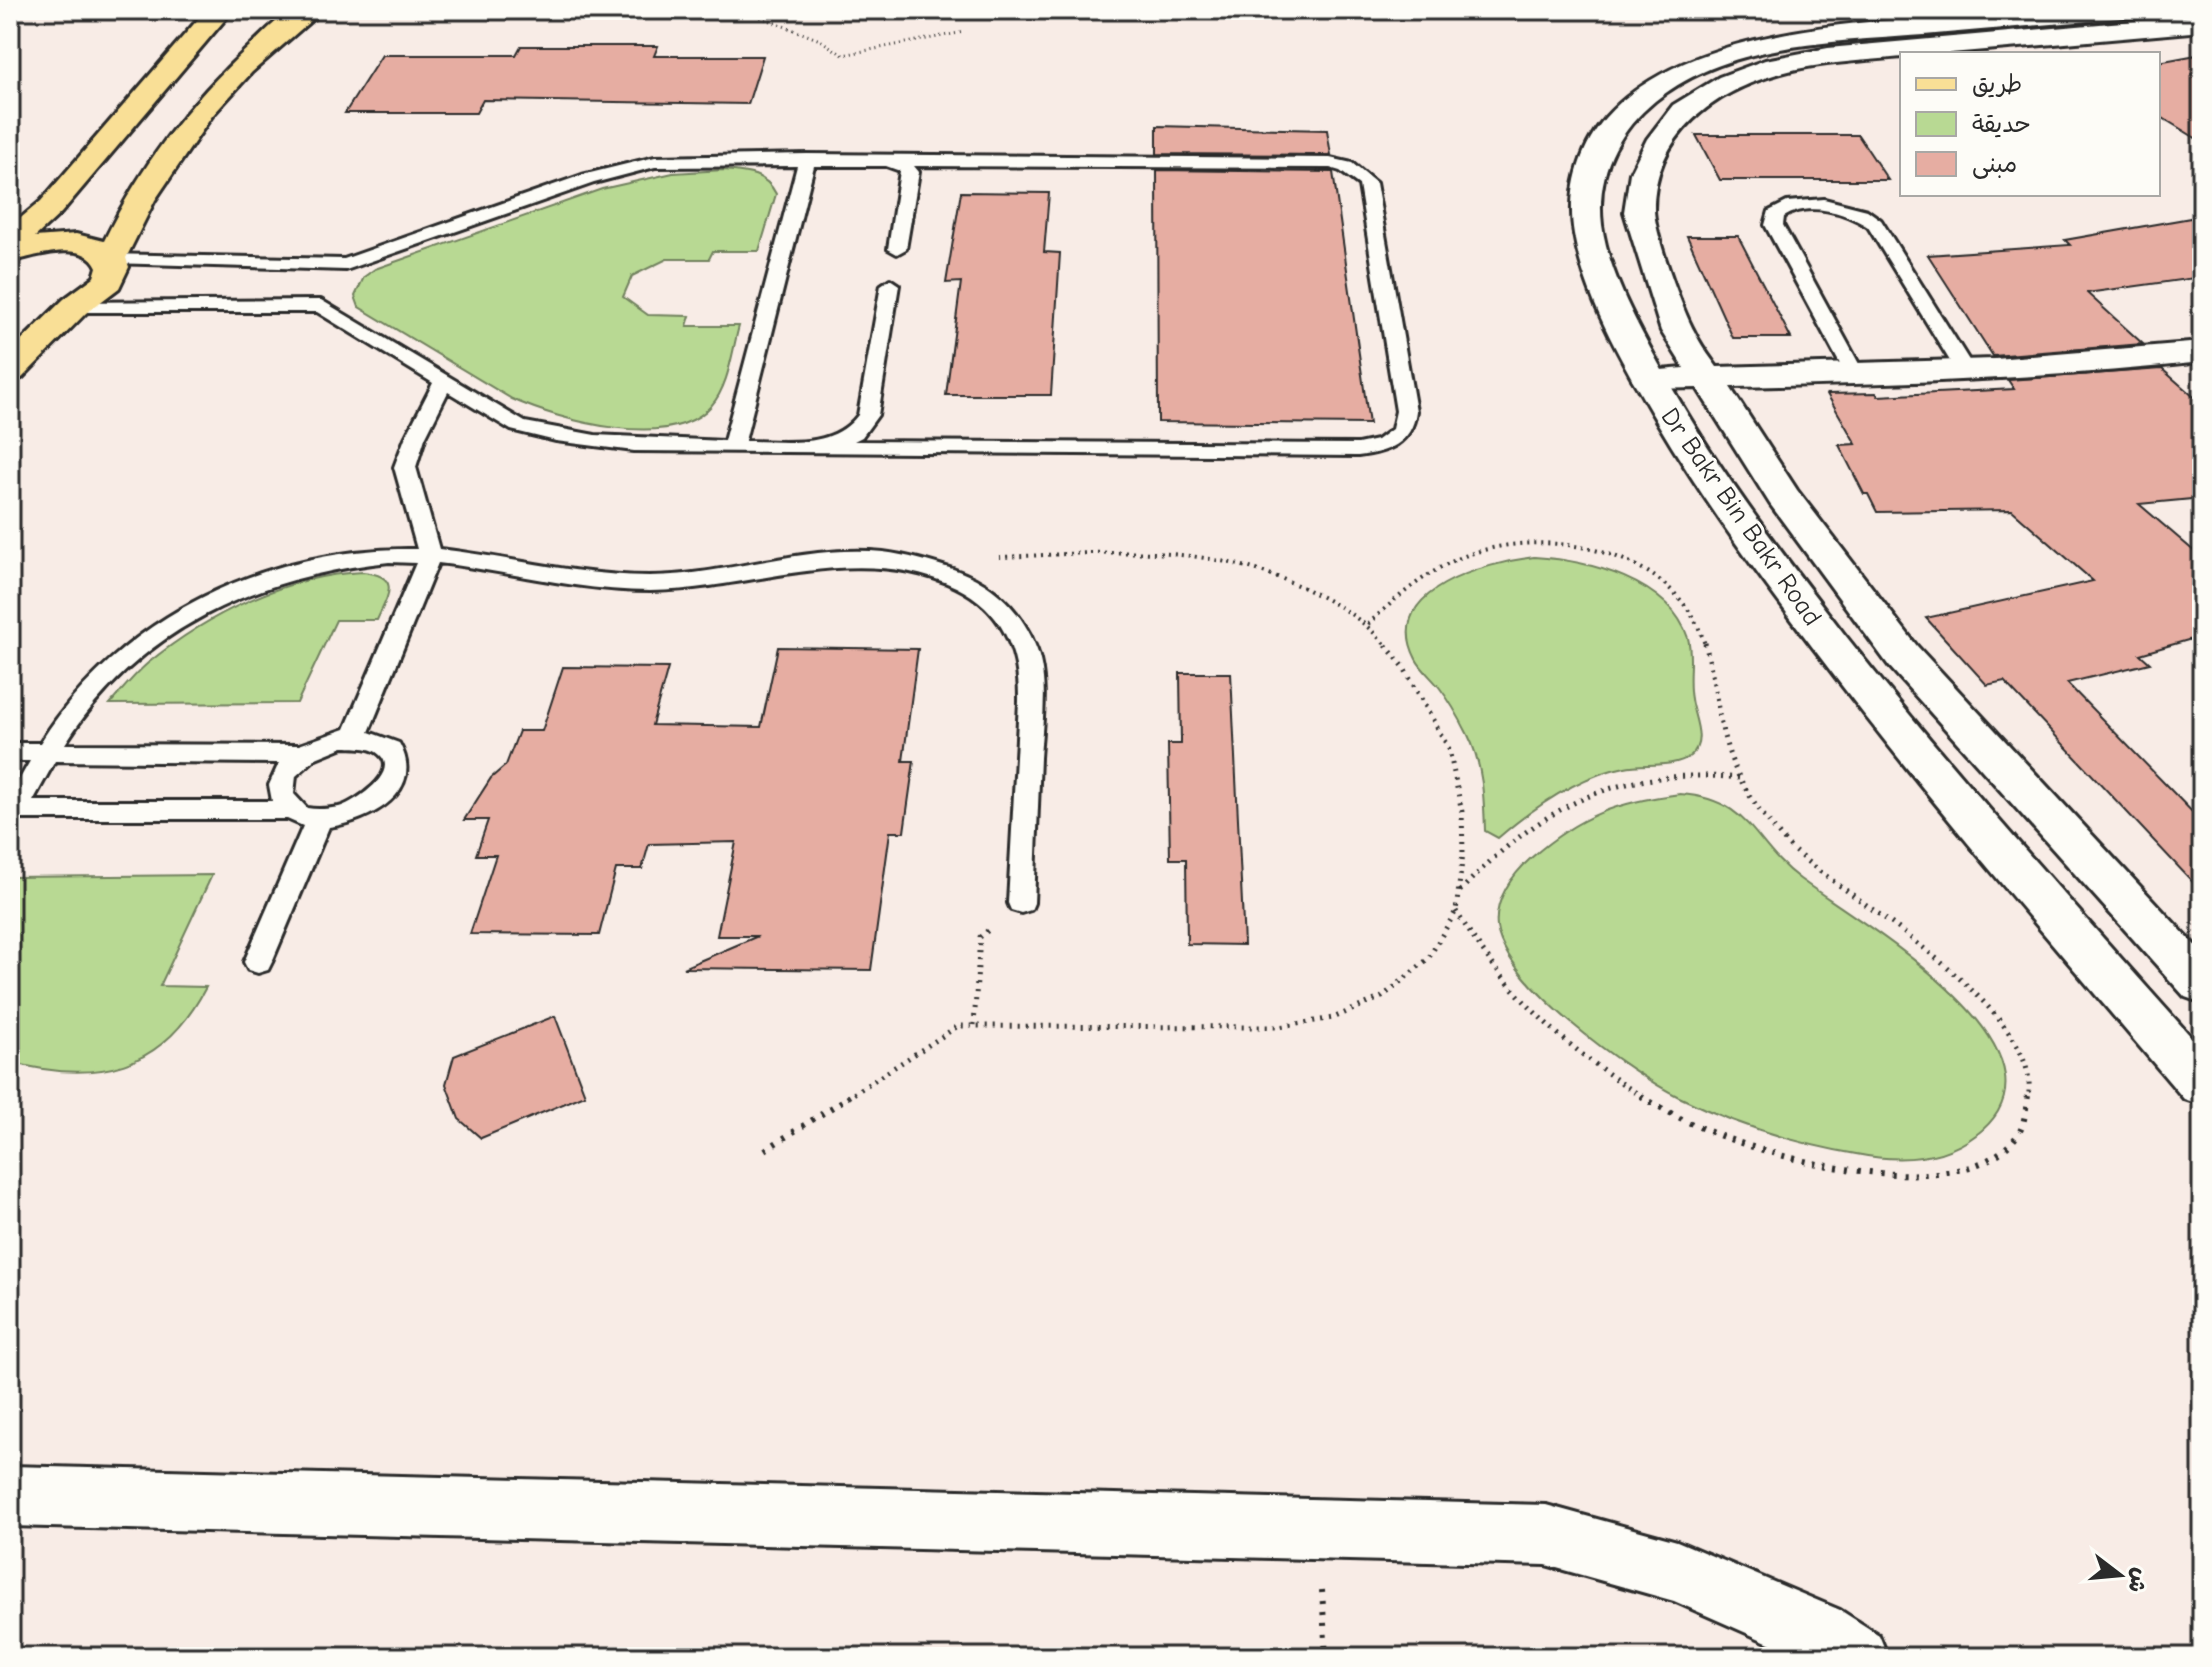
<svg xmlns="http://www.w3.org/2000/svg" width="2212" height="1667" viewBox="0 0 2212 1667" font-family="'Comic Neue','Playpen Sans Arabic',sans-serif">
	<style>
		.green { fill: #b8d993; stroke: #72825f; stroke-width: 2 }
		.building { fill: #e6ada2; stroke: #2b2b2b; stroke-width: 2 }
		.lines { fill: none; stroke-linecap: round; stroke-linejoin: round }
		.lane-casing { stroke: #2b2b2b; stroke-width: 6 }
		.street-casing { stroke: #2b2b2b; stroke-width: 6 }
		.secondary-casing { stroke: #2b2b2b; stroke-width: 6 }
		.primary-casing { stroke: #2b2b2b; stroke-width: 6 }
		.path-far3 { stroke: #2b2b2b; stroke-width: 3; stroke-dasharray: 1 4; stroke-linecap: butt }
		.path-far2 { stroke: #2b2b2b; stroke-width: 4; stroke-dasharray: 2 5; stroke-linecap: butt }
		.path-far1 { stroke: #2b2b2b; stroke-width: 5; stroke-dasharray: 2 6; stroke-linecap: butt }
		.path { stroke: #2b2b2b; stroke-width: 6; stroke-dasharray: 3 8; stroke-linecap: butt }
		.lane { fill: #fdfcf7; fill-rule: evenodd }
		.street { fill: #fdfcf7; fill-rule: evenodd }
		.secondary { fill: #fdfcf7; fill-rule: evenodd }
		.primary { fill: #f9df96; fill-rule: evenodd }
		.labels { text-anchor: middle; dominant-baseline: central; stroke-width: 6; stroke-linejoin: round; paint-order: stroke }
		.far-street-label { font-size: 26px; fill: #2b2b2b; stroke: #fdfcf7 }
	</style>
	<rect width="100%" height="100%" fill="#f8ece6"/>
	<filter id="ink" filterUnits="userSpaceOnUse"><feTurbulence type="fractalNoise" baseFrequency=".0125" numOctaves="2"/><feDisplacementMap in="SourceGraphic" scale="16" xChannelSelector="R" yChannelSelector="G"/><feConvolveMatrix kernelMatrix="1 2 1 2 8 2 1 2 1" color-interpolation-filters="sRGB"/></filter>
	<g filter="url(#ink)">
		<!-- green -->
		<g class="green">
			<path d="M724,170C746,172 766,173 776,194L759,251H713L709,259H667L632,276L623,297L648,315L690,316L687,326H739C732,351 729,386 711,406C671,452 559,420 512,399L359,307L355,296L364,277L375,269L602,189L673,173Z"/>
			<path d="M1534,557C1587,560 1669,580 1688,638C1693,657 1687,679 1691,699C1693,716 1708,742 1690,756C1674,768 1644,763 1625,767C1578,776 1533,808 1498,838L1485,831C1484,798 1483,765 1468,735C1460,719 1450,701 1439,687C1432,678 1421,669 1416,659C1380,589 1488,563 1534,557Z"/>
			<path d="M363,572C401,576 389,594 377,620H336L297,703L110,704C122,690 134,675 148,663C207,615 286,575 363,572Z"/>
			<path d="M1680,794C1752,799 1752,844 1800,879C1857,921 2086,1052 1976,1135C1941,1162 1897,1162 1856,1154C1793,1143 1736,1125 1679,1097C1630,1073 1505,983 1497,927C1494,900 1512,875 1531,858C1580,815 1617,802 1680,794Z"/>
			<path d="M212,875L160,986L206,987C163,1071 96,1085 10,1062V877Z"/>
		</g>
		<!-- building -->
		<g class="building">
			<polygon points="521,46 658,46 654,56 763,56 748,104 483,100 476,113 345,113 382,55 516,55"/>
			<polygon points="2202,54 2202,142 2158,115 2158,62"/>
			<polygon points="1157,126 1327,130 1331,155 1157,154"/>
			<polygon points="1696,135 1858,135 1888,180 1720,180"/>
			<polygon points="1157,170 1333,172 1369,424 1158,422"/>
			<polygon points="961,192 1049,193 1044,252 1060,253 1051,395 946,395 961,282 946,283"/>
			<polygon points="2202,216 2202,277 2087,293 2143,344 1993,356 1928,255 2070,245 2065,240"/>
			<polygon points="1687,236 1738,236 1791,338 1733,338"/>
			<polygon points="2162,369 2202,404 2202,498 2139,504 2202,558 2202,636 2140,654 2150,663 2067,683 2202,822 2202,892 2004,681 1987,685 1926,618 2093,581 2012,510 1877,512 1868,494 1864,494 1839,445 1856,444 1827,394 1876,393 1878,396 2014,389 2008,380"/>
			<polygon points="778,647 918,649 903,761 914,761 904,832 890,832 871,970 683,968 758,936 717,936 736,842 649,844 642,869 616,869 599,935 470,934 496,855 476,855 488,820 464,820 491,778 506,765 519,731 542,731 563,667 668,668 652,725 761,727"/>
			<polygon points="1180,673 1231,673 1244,945 1187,944 1186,859 1170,859 1168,744 1181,744"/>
			<polygon points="555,1016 585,1095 481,1138 459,1119 446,1084 454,1056"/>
		</g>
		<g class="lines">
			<!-- lane casing -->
			<g class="lane-casing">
				<g id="lane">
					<path d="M807,154L1330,158L1352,163L1376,183L1416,411C1412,444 1388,452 1358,456L634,451L556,441L511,430L448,392L425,438L416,467L439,549C509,557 579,576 649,576C727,576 805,544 883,552C907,555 930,562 953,569C993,583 1022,610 1037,650C1049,684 1042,723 1040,758C1038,806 1036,855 1034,903L1031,910L1021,913L1011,910L1008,903L1019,702C1020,652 1003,610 956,587C856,541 753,590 650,591C579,591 508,571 438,563L369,732L399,743C427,792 370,821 329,827L272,962L268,970L258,973L248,970L244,962L303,826L287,819H10V796L30,761H10V743H40C120,616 268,546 417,549L394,467L405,438L433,383L317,312H75L66,306L68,302L321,300L525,422L595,435L724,441L797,166L655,167L594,183L346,270L111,263L105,262L102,258L105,254L344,259L582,175L655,157ZM814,166H886L900,171L888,249L897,254L906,249L919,172L914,166L1330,168L1340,171L1359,185L1396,411L1392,429L1377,440L1358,444L854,441L862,437L878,415L899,285L890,279L881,285L858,415C832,450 784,441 745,441ZM389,562L416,563L345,729L299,745L65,744C138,628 258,576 389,562ZM343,747C355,748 371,746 380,755C400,773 354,803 339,807C328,809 317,810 307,808L294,794L296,776L316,758ZM55,761L279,763L269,785L272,801H33Z"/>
					<path d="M1824,199L1867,210L1881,220L1975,370L1972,374H1958L1868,227C1846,212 1808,201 1784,217L1783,225L1864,373L1861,377H1847L1765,225L1769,211L1787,202Z"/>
				</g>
			</g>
			<!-- street casing -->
			<g class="street-casing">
				<g id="street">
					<path d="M2202,15V31L1939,54H1902V57C1862,61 1820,62 1781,73C1714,91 1654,135 1654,209C1654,233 1682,309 1694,331C1700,344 1709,356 1717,367L1995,359L2202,342V362C2045,379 1888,384 1730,387L1797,490L1917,646L2202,953V1003L2185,997L1889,666L1770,504L1697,388L1649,389L1637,386L1632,379L1637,372L1684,368L1661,331L1624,212L1630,173L1647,139L1673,105L1719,77L1765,60L1828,48Z"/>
					<polygon points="10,1466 1546,1505 1677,1541 1840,1610 1879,1635 1888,1657 1801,1657 1674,1601 1546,1565 10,1526"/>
				</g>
			</g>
			<!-- secondary casing -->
			<g class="secondary-casing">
				<path id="secondary" d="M2035,10H2135L2131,15L2122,18C2056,24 1990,29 1924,35C1834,42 1728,42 1655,101C1616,133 1596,175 1602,225C1609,275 1638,325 1662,370C1714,465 1779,550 1845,635C1958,778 2081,913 2202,1049V1105L2184,1099C2060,952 1933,807 1817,653C1760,578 1705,503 1657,422C1624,365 1585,300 1574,234C1567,194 1578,150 1605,118C1694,16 1908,21 2035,10Z"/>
			</g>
			<!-- primary casing -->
			<g class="primary-casing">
				<path id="primary" d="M206,10H233L61,213L35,237L76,234L104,241C140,167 189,102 250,46C262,35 277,18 292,11C300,8 314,10 323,10L252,72L212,116L155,200L126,258L129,267L119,288L86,313L22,378L10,381V352L64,299L94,277L97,267C85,238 32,257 10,262V227L41,201Z"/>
			</g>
			<!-- path-far3 -->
			<polyline class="path-far3" points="742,10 820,40 843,55 964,32"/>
			<!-- path-far2 -->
			<g class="path-far2">
				<path d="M999,557C1111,553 1201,540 1306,589C1336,604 1364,619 1385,645"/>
				<path d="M1368,624C1396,598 1426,572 1462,557C1545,524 1677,549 1705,645"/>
			</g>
			<!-- path-far1 -->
			<g class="path-far1">
				<path d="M1705,643C1723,712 1715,751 1762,813C1773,827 1784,843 1798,854C1853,901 2046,1013 2028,1098"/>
				<path d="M1460,891C1542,805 1619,766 1739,778"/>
				<path d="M1456,911C1508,995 1561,1044 1644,1098"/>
				<polyline points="974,1025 980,937 992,927"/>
				<polyline points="847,1098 958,1026 1279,1027 1333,1018 1382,997 1428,959 1456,911 1463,853 1462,812 1449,749 1403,666 1384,643"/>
			</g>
			<!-- path -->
			<g class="path">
				<path d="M1641,1096C1670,1114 1702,1130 1735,1141C1801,1165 1975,1207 2020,1131C2025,1122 2026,1106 2028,1096"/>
				<polyline points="765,1150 850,1096"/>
				<polyline points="1322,1590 1326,1657"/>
			</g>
			<!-- lane -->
			<use href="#lane" class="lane"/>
			<!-- street -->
			<use href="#street" class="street"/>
			<!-- secondary -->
			<use href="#secondary" class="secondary"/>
			<!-- primary -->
			<use href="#primary" class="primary"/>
		</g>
	</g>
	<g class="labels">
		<!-- far-street labels -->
		<g class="far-street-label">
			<text transform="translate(1741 517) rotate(55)">Dr Bakr Bin Bakr Road</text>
		</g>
	</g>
	<!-- margin -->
	<rect width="2212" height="1667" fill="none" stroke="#fdfcf7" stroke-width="40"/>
	<rect x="20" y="20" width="2172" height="1627" fill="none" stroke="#2b2b2b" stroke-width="3" filter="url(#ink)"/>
	<!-- legend -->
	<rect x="1900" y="52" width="260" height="144" fill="#fdfcf7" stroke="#a9a8a5" stroke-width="2"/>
	<rect x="1916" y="78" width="40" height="12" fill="#f9df96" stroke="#a9a8a5" stroke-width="2"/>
	<text x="1972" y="92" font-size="24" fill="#2b2b2b">طريق</text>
	<rect x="1916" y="112" width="40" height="24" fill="#b8d993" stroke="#a9a8a5" stroke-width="2"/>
	<text x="1972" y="132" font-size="24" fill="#2b2b2b">حديقة</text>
	<rect x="1916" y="152" width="40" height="24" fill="#e6ada2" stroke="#a9a8a5" stroke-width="2"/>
	<text x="1972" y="172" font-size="24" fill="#2b2b2b">مبنى</text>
	<!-- north arrow -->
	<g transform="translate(2120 1575) rotate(106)" stroke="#fdfcf7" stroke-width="6" paint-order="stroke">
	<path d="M0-6L14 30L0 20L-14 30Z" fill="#2b2b2b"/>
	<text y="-12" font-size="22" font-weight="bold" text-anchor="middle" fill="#2b2b2b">ش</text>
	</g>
</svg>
